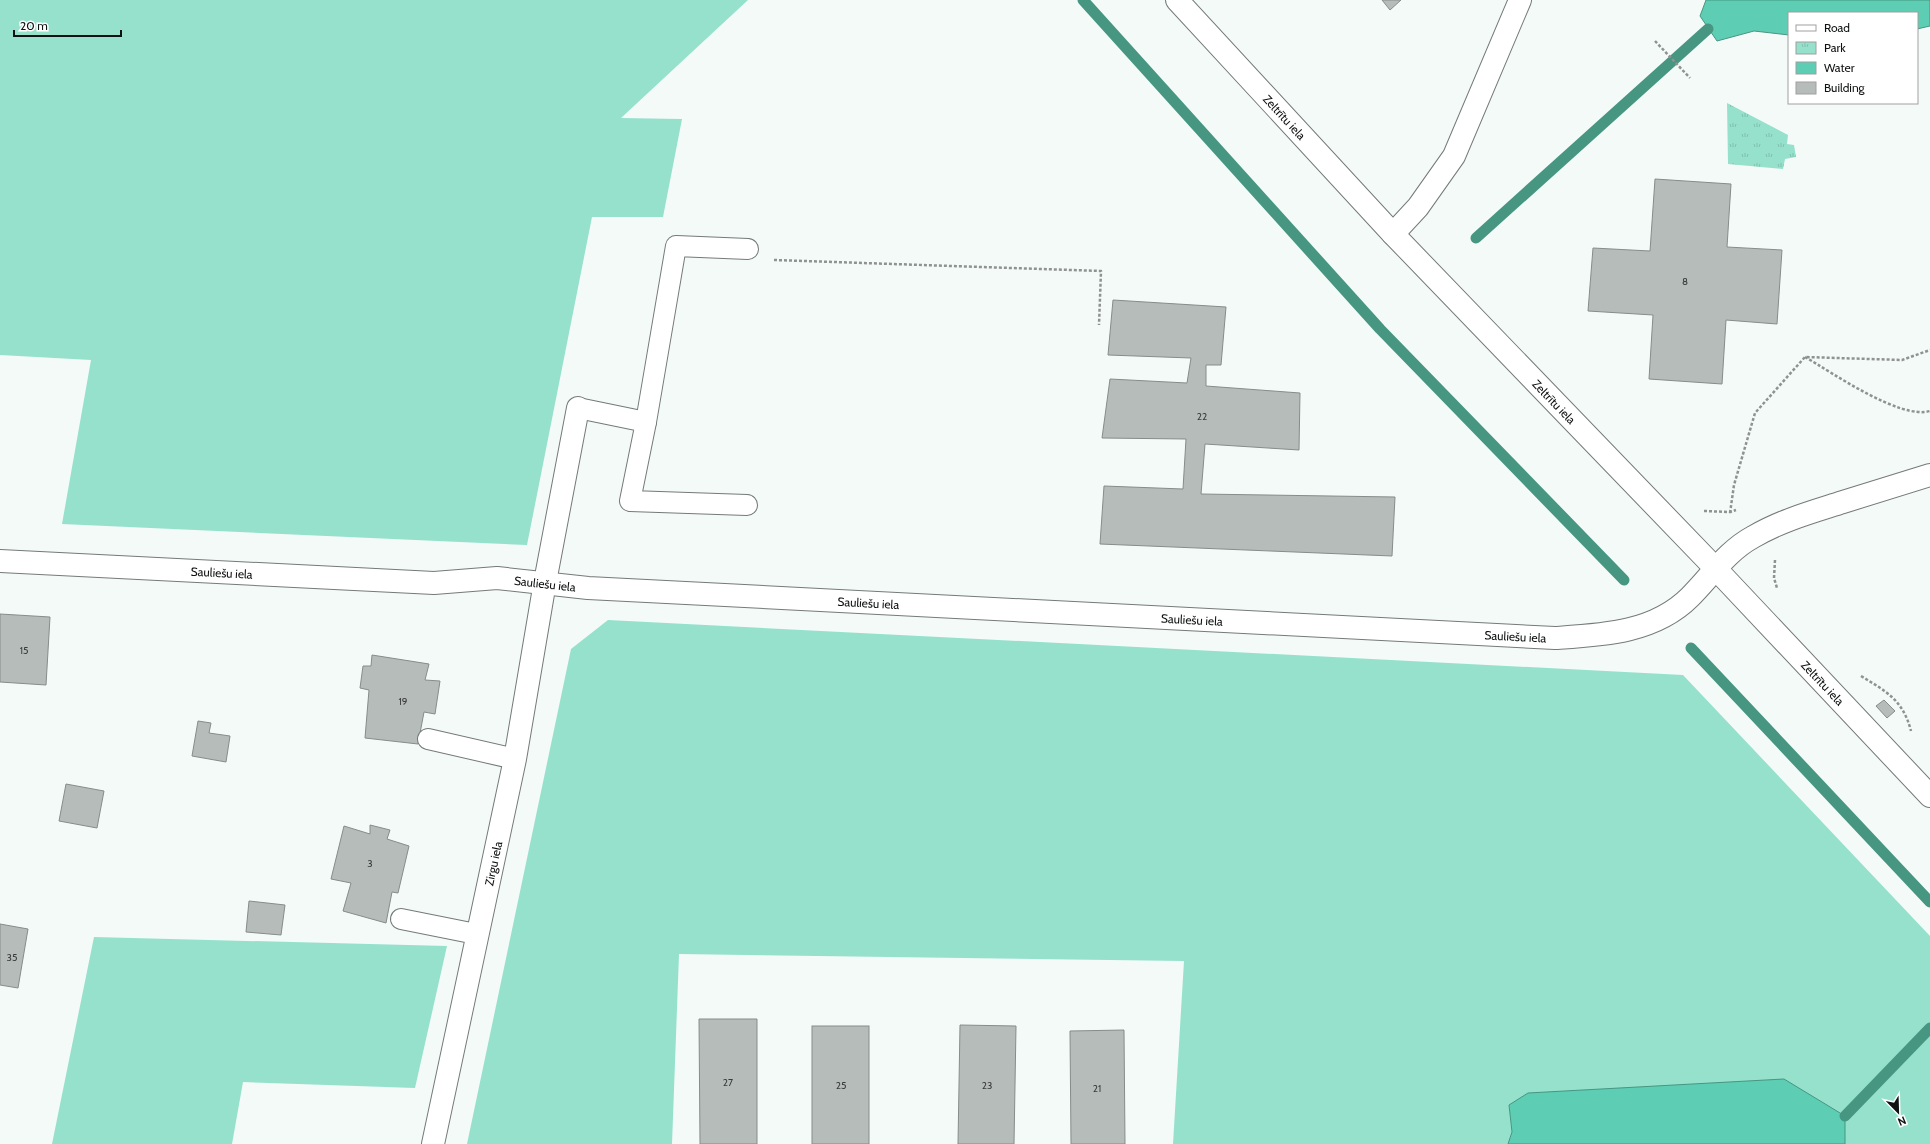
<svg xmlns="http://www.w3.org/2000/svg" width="1930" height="1144" viewBox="0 0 1930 1144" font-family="Cabin,sans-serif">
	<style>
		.green { fill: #95e1cc }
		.park { fill: url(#park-tufts) }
		.water { fill: #5dceb3; stroke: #469682 }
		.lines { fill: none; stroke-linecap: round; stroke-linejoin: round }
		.stream { stroke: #469682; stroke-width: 11 }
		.building { fill: #b6bcba; stroke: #868c8a }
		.lane-casing { stroke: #747a78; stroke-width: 22 }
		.street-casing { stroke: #747a78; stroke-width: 24 }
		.path { stroke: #8e9291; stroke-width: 2.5; stroke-dasharray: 3 2; stroke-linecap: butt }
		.lane { stroke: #fff; stroke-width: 20 }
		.street { stroke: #fff; stroke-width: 22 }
		.labels { text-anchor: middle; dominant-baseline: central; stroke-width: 4; stroke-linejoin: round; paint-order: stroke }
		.number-label { font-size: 10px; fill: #3a3c3b }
		.street-label { font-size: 12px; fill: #101211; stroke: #fff }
	</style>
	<defs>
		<pattern id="park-tufts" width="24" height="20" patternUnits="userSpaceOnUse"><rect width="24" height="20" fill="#95e1cc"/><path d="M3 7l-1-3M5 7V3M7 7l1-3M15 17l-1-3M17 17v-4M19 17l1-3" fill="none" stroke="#7fc0ae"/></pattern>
	</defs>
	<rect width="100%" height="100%" fill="#f4faf8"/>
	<!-- green -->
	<g class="green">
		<polygon points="0,0 748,0 621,118 682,119 663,217 592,217 527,545 62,524 91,360 0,355"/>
		<polygon points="608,620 1683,675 1930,936 1930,1144 1845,1144 1845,1116 1509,1105 1512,1132 1508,1144 1173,1144 1184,961 679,954 672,1144 467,1144 571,649"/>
		<polygon points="94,937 447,946 415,1088 243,1082 232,1144 52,1144"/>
	</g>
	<!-- park -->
	<polygon class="park" points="1727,103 1788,135 1787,144 1794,145 1796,157 1785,159 1783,169 1728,164"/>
	<!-- water -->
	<g class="water">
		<polygon points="1706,0 1930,0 1930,26 1917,29 1917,13 1789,13 1789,35 1754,31 1717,41 1700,16"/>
		<polygon points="1784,1079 1845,1116 1845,1144 1508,1144 1512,1132 1509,1105 1528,1093"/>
	</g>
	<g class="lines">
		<!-- stream -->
		<g class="stream">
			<polyline points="1083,0 1380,329 1624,580"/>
			<polyline points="1476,238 1708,29"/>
			<polyline points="1691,648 1930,902"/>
			<polyline points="1845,1116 1930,1028"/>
		</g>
	</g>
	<!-- building -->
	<g class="building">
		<polygon points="1382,0 1401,0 1390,10"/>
		<polygon points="1655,179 1731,184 1727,247 1782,250 1777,324 1726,320 1722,384 1649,379 1653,315 1588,311 1593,248 1650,251"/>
		<polygon points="1113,300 1226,307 1221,365 1206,365 1206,386 1300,393 1299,450 1205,444 1201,494 1395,497 1392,556 1100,544 1104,486 1183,489 1186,439 1102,438 1110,379 1187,383 1191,358 1108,355"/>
		<polygon points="0,614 50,617 46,685 0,682"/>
		<polygon points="372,655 429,664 425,680 440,681 435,714 424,712 418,744 365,738 369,690 360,688 363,666 371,666"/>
		<polygon points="1884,700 1895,711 1887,718 1876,706"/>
		<polygon points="198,721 211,723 209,733 230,736 226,762 192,756"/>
		<polygon points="66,784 104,791 97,828 59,821"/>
		<polygon points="370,825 390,830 387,839 409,846 398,893 392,892 386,923 343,911 351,883 331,879 344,826 370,834"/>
		<polygon points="249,901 285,905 281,935 246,932"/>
		<polygon points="0,924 28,929 18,988 0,985"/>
		<polygon points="699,1019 757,1019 757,1144 700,1144"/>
		<polygon points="960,1025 1016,1026 1014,1144 958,1144"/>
		<rect x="812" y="1026" width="57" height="118"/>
		<polygon points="1124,1030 1125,1144 1071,1144 1070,1031"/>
	</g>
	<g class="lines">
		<!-- lane casing -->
		<g class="lane-casing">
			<g id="lane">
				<polyline points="578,408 646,422 630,501 747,505"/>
				<polyline points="646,422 676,246 748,249"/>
				<polyline points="428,739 515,759"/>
				<polyline points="401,919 476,934"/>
			</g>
		</g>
		<!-- street casing -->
		<g class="street-casing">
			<g id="street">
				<path id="s1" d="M1177,0L1393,234L1716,569L1930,796"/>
				<polyline points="1393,234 1418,207 1454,156 1520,0"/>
				<path id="s2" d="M0,561L434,583L497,578L588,588L1555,638C1602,635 1654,633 1690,597C1711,576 1727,551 1753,537C1782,520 1812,512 1843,502C1872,493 1901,484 1930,475"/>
				<path id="s3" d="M433,1144L515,759L545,582L578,408"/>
			</g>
		</g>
		<!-- path -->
		<g class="path">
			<polyline points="1655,41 1690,78"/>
			<polyline points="774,260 1101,271 1099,325"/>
			<path d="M1805,357C1833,373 1900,420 1930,411"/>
			<polyline points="1704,511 1730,512 1736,510"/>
			<polyline points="1730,513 1734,485 1755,413 1805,357 1902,360 1930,350"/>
			<polyline points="1775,560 1774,578 1777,588"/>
			<path d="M1861,676C1887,692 1903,700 1911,731"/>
		</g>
		<!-- lane -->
		<use href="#lane" class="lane"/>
		<!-- street -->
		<use href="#street" class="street"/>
	</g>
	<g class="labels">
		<!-- number labels -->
		<g class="number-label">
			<text x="1685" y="281">8</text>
			<text x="1202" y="416">22</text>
			<text x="24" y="650">15</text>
			<text x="403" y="701">19</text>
			<text x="370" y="863">3</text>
			<text x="12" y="957">35</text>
			<text x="728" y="1082">27</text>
			<text x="841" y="1085">25</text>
			<text x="987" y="1085">23</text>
			<text x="1097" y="1088">21</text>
		</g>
		<!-- street labels -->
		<g class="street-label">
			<text stroke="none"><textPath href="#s1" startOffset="159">Zeltrītu iela</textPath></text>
			<text stroke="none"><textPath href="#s1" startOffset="551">Zeltrītu iela</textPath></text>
			<text stroke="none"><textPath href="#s2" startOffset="222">Sauliešu iela</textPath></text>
			<text stroke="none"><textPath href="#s2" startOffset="546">Sauliešu iela</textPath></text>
			<text stroke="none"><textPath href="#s2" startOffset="870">Sauliešu iela</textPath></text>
			<text stroke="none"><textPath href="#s2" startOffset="1194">Sauliešu iela</textPath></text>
			<text stroke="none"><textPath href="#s2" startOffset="1518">Sauliešu iela</textPath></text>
			<text stroke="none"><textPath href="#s1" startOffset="940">Zeltrītu iela</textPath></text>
			<text stroke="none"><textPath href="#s3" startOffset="287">Zirgu iela</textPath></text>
		</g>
	</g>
	<!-- legend -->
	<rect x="1788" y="12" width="130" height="92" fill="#ffffff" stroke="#9fa0a0"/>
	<rect x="1796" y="25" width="20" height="6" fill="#ffffff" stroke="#9fa0a0"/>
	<text x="1824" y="32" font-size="12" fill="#101211">Road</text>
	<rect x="1796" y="42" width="20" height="12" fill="url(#park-tufts)" stroke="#9fa0a0"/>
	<text x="1824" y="52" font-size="12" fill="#101211">Park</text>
	<rect x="1796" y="62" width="20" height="12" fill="#5dceb3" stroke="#9fa0a0"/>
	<text x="1824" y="72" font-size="12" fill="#101211">Water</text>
	<rect x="1796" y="82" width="20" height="12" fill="#b6bcba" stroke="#9fa0a0"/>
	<text x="1824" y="92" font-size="12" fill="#101211">Building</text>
	<!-- north arrow -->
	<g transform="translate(1898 1112) rotate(157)" stroke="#ffffff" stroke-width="3" paint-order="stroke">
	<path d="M0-3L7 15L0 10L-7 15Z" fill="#101211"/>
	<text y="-6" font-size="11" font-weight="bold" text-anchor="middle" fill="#101211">N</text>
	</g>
	<!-- scale -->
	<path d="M14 30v6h107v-6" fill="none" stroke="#101211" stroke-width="2"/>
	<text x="20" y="30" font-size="12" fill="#101211" stroke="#ffffff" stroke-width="3" paint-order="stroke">20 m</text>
</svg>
